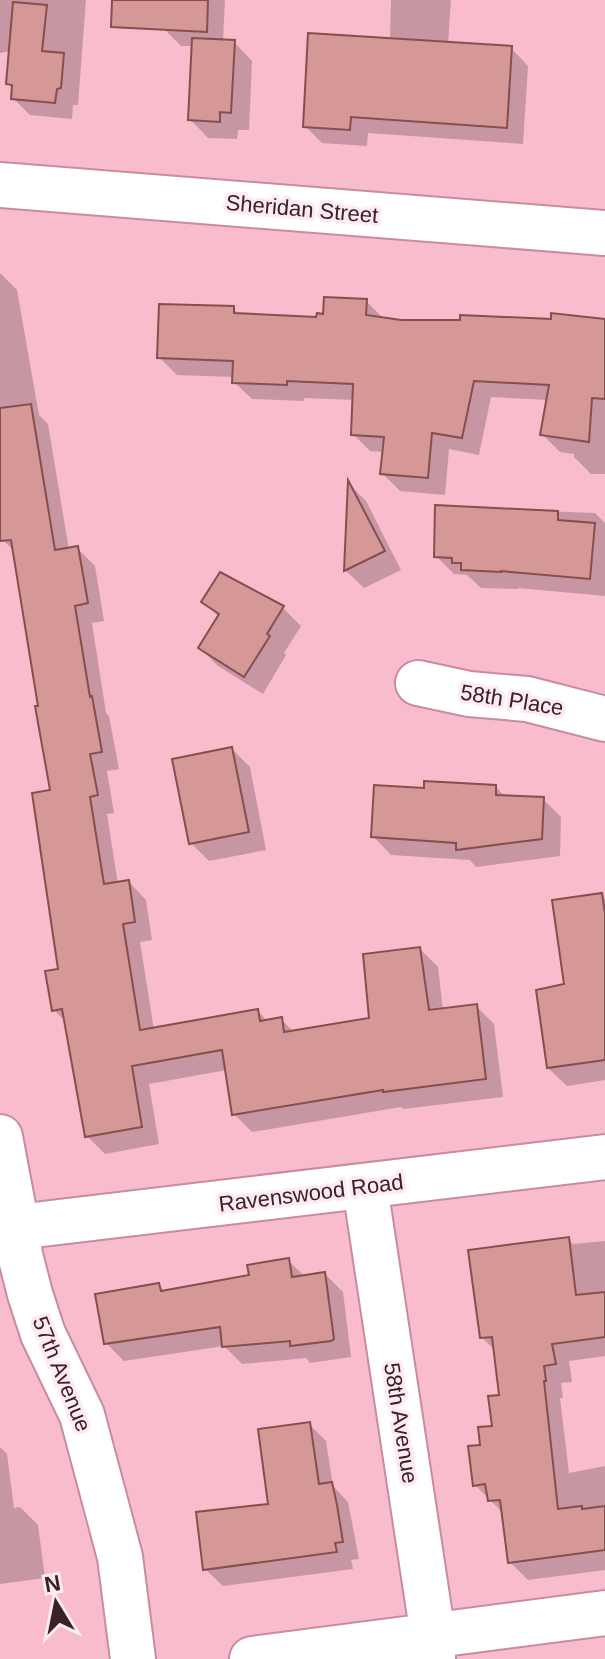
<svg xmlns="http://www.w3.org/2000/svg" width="605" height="1659" viewBox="0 0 605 1659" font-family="Helvetica,sans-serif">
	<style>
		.shadow { fill: #0003 }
		.building { fill: #d59896; stroke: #854f4e; stroke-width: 2 }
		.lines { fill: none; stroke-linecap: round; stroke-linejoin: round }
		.minor-casing { stroke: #c78d9c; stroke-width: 48 }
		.minor { stroke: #fff; stroke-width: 44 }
		.labels { text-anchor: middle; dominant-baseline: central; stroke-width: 7; stroke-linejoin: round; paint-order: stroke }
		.street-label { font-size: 22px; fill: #382127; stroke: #feeaef }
	</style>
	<rect width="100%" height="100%" fill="#f9bccc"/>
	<!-- shadow -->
	<g class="shadow">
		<polygon points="0,0 86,0 78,105 73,105 72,119 30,115 13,98 14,89 8,83 11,51 0,53"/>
		<polygon points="165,0 225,0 223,42 234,42 252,61 249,130 238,130 237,139 208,138 190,119 194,46 181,46 163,28"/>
		<polygon points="391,0 451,0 448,44 511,48 528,66 523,144 368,133 367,146 322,143 305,126 390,39"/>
		<polygon points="0,273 17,290 39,415 48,424 69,550 77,548 95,566 104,621 92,623 106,713 109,716 119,769 107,771 114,813 107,814 118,884 129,882 146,900 152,940 140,942 154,1030 258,1011 267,1021 281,1019 294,1032 372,1020 420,949 438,967 443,1010 476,1006 494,1024 503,1097 403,1109 401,1107 252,1132 234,1114 227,1070 149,1084 159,1144 105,1154 87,1136 67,1023 54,1010 60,970 53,792 15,552 3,540 0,523"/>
		<polygon points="366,301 384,319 605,327 605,474 591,474 574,457 574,454 560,452 542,434 548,400 491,397 479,455 449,449 445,495 400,491 382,473 384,452 370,451 353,434 354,400 304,398 304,401 252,399 234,382 235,377 177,375 159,357 233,308 240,316 318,319"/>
		<polygon points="350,485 366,501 401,570 364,588 346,571"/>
		<polygon points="437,507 595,513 605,523 605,596 518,588 518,589 481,588 467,575 454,574 436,556"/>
		<polygon points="204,602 283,608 301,626 284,653 286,655 263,694 218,666 200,648 219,617"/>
		<polygon points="232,749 250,767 266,850 209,861 191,843"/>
		<polygon points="495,786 506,798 543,799 561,817 560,856 476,867 470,860 391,855 373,836 426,791"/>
		<polygon points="600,895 605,899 605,1080 567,1086 548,1068 566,985"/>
		<polygon points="568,1239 573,1244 605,1241 605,1356 569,1361 572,1382 561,1383 563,1398 560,1398 569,1473 605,1466 605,1570 528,1580 510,1562 504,1514 475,1485 482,1447 495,1427 502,1396 496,1351 481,1337"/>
		<polygon points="289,1261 305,1277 325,1274 343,1292 351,1357 310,1363 306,1358 242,1364 224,1346 124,1361 106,1343 159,1286 165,1292 251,1277"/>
		<polygon points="309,1424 326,1441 333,1486 348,1502 359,1559 351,1560 353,1569 223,1586 205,1569 270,1505"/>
		<polygon points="0,1447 7,1454 14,1508 20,1507 38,1525 45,1578 0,1584"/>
	</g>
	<!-- building -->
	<g class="building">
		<polygon points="112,0 208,0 207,32 111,27"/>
		<polygon points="13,2 47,5 42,51 64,53 61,88 57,89 55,103 11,99 12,85 6,84"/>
		<polygon points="308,33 512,46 507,128 351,117 350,130 303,127"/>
		<polygon points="192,38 235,40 231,113 220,112 220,122 188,120"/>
		<polygon points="324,297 367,299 366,315 401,320 460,320 460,315 551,319 551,313 605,319 605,399 592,398 589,442 540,435 549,385 474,381 462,438 432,433 428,478 380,474 384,437 351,435 353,384 287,381 287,385 232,383 233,361 157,358 159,304 234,306 234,313 316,317 317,313 323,314"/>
		<polygon points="31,404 55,550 78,546 88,603 75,606 90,697 92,696 102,752 90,754 98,795 90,797 104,884 129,880 135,922 123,924 140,1030 258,1009 260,1021 282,1017 284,1032 369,1018 363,954 420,947 429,1010 477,1004 486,1079 383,1092 383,1090 232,1115 222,1050 132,1066 142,1127 85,1137 62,1009 52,1011 45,971 58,969 32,793 50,790 35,706 38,706 11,540 0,541 0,408"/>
		<polygon points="348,480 385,551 344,571"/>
		<polygon points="435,505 558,511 558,520 595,523 590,579 501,571 501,572 461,570 461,563 452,563 452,558 434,557"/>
		<polygon points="220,572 284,606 267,634 270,636 244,677 198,648 219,614 201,602"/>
		<polygon points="232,747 249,832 189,844 172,759"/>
		<polygon points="424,781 496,785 496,795 544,797 542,839 456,850 456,843 371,837 374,785 424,788"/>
		<polygon points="602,893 605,913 605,1060 547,1068 536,990 564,984 552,900"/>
		<polygon points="569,1237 576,1295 605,1292 605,1337 552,1344 556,1364 544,1366 546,1381 544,1381 558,1509 582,1506 582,1509 605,1506 605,1550 508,1563 500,1500 488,1501 485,1484 473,1486 468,1446 480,1445 478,1427 492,1426 488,1396 499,1395 492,1337 480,1338 468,1250"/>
		<polygon points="289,1258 292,1277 325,1272 334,1339 331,1341 290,1346 290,1341 222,1347 220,1327 104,1344 95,1294 159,1283 161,1291 249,1275 247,1265"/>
		<polygon points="310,1422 319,1484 332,1482 337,1505 343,1542 335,1543 337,1552 203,1570 196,1512 268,1504 258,1429"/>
	</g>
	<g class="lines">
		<!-- minor casing -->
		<g class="minor-casing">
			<g id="minor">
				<polyline points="0,185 605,233"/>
				<polyline points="418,683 469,694 527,699 605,719"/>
				<polyline points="0,1137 17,1227 20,1255 30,1294 43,1334 82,1415 120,1557 133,1659"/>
				<polyline points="365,1187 433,1636 433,1659"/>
				<polyline points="17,1227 605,1157"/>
				<polyline points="252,1659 605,1613"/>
			</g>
		</g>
		<!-- minor -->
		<use href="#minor" class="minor"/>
	</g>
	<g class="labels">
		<!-- street labels -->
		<g class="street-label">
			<text transform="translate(302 209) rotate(5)">Sheridan Street</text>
			<text transform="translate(512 700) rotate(9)">58th Place</text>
			<text transform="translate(311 1193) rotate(-7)">Ravenswood Road</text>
			<text transform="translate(62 1374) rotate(68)">57th Avenue</text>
			<text transform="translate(401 1423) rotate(81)">58th Avenue</text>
		</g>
	</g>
	<!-- north arrow -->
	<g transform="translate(56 1603) rotate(350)" stroke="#feeaef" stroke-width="6" paint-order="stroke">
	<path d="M0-6L14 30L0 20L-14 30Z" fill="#382127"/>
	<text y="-12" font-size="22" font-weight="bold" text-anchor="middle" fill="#382127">N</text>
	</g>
</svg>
